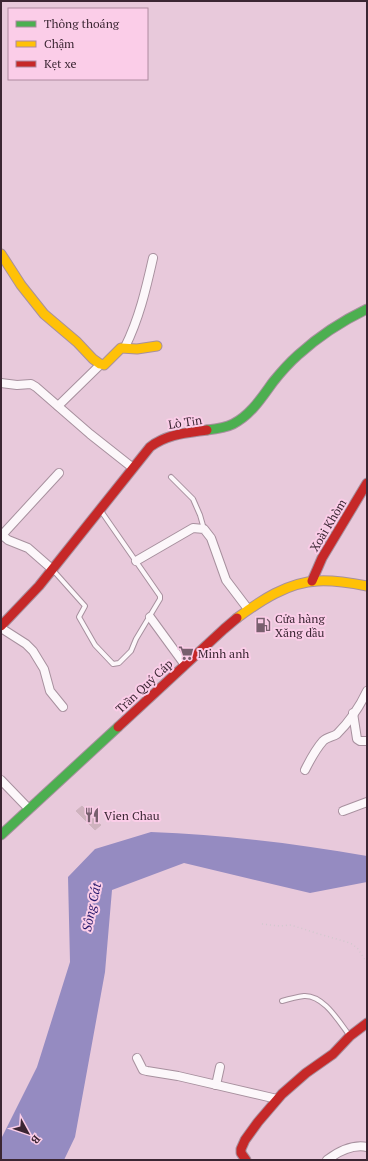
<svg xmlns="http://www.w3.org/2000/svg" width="368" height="1161" viewBox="0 0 368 1161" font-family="'PT Serif',serif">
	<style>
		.water { fill: #958bc1 }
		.building { fill: #cfb2be; stroke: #ceb4bf }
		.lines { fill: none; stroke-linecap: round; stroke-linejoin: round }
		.lane-casing { stroke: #a7909e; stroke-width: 6 }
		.street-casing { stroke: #a7909e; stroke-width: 10 }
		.fast-casing { stroke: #a7909e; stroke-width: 11 }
		.slow-casing { stroke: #a7909e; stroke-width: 11 }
		.jam-casing { stroke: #a7909e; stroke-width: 11 }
		.path { stroke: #d2c9ce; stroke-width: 1.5; stroke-dasharray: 1 3; stroke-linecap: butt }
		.lane { stroke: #fcf7fa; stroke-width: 4 }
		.street { stroke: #fcf7fa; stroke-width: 8 }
		.fast { stroke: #4caf50; stroke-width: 9 }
		.slow { stroke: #ffc107; stroke-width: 9 }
		.jam { stroke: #c62828; stroke-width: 9 }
		.labels { text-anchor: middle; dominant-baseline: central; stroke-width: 4; stroke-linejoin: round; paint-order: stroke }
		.street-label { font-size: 12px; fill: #3b2633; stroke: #fbcde8 }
		.poi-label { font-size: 12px; fill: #3b2633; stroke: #fbcde8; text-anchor: start }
		.water-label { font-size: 13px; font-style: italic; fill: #26176a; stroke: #fbcde8 }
	</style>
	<rect width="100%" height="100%" fill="#e8c9db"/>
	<!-- water -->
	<path class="water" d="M151,832C224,835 295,843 367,856V882L310,893L184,863L112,890L105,972L75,1137L64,1160H1V1139L37,1067L70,962L68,877L95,849Z"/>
	<!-- building -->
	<polygon class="building" points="82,806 101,825 95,830 76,811"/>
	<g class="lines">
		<!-- lane casing -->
		<g class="lane-casing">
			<g id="lane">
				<polyline points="171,477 193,499 200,515 204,529"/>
				<polyline points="52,569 85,606 79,617 95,645 113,664 119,663 131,651 136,639 160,599 160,596 101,511"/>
				<path d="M282,1001C289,999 297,997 304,996C324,995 339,1022 350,1036"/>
			</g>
		</g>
		<!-- street casing -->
		<g class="street-casing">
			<g id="street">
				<path d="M125,347C139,319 146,289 153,258"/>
				<polyline points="1,383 17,385 31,384 36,387 90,434 133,468"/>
				<polyline points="58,406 100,365"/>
				<polyline points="1,534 8,540 28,548 52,569"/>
				<polyline points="2,535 59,473"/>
				<polyline points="136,561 193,528 204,529 211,538 226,580 248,609"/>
				<polyline points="150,617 185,665"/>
				<polyline points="1,628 26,644 33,651 44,669 50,691 63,707"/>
				<polyline points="353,713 357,739 360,741 367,741"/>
				<path d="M305,770C310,760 316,749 323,741C327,737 333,737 337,734C349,722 360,706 367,691"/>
				<polyline points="1,780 29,809"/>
				<polyline points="343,811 367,802"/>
				<polyline points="137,1058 143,1070 147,1071 178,1076 277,1099"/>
				<polyline points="216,1085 220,1067"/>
				<path d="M327,1160C339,1151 352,1144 367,1147"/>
			</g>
		</g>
		<!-- fast casing -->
		<g class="fast-casing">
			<g id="fast">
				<path d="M207,430C216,429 225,428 233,424C251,415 262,397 273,382C281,372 289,363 298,355C319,336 342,321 367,309"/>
				<polyline points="1,835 118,727"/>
			</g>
		</g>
		<!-- slow casing -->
		<g class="slow-casing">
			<g id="slow">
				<polyline points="1,254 21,285 44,314 77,342 93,359 100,364 104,365 121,348 137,349 157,346"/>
				<path d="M237,618C260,601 288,582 318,581C334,580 351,583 367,586"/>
			</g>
		</g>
		<!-- jam casing -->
		<g class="jam-casing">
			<g id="jam">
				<polyline points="312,581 322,558 367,483"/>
				<path d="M1,626L39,586L150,447C167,434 186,433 207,430"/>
				<polyline points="118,727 224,629 237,618"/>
				<polyline points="246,1160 241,1153 241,1149 245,1140 258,1122 282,1094 306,1073 333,1054 350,1036 367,1023"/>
			</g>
		</g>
		<!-- path -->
		<polyline class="path" points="262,924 279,926 291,925 319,934 347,942 352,944 358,949 367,963"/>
		<!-- lane -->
		<use href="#lane" class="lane"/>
		<!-- street -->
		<use href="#street" class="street"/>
		<!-- fast -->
		<use href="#fast" class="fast"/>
		<!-- slow -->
		<use href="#slow" class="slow"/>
		<!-- jam -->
		<use href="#jam" class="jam"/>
	</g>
	<!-- icons -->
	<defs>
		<g id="fuel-bare" transform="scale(1.2)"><path d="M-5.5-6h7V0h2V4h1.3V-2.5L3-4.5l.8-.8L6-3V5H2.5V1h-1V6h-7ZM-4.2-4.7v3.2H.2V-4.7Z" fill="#785f6e" stroke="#fbcde8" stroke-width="2.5" paint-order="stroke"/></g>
		<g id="supermarket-bare" transform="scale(1.2)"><path d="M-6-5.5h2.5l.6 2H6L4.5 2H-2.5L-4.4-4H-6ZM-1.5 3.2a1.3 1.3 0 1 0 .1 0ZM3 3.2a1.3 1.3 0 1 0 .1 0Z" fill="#785f6e" stroke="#fbcde8" stroke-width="2.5" paint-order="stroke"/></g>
		<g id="restaurant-bare" transform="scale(1.2)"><path d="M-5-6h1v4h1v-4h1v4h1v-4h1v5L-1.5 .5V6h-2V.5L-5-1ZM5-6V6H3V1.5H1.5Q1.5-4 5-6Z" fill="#785f6e" stroke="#fbcde8" stroke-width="2.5" paint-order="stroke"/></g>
	</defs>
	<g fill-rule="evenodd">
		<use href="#fuel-bare" x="263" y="625"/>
		<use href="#supermarket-bare" x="186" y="653"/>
		<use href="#restaurant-bare" x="92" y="815"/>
	</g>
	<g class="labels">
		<!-- street labels -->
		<g class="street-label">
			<text transform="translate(185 422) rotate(-9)">Lò Tỉn</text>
			<text transform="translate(328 525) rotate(-59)">Xoài Khòm</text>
			<text transform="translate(144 686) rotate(-43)">Trần Quý Cáp</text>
		</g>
		<!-- poi labels -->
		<g class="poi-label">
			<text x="275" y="618">Cửa hàng<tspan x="275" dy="14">Xăng dầu</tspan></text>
			<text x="198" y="653">Minh anh</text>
			<text x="104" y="815">Vien Chau</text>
		</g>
		<!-- water labels -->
		<g class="water-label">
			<text transform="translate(91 907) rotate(-78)">Sông Cát</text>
		</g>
	</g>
	<!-- border -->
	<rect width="368" height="1161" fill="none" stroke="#3b2633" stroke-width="4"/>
	<!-- legend -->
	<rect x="8" y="8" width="140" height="72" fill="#fbcde8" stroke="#ae8aa0"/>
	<rect x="16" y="21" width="20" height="6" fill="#4caf50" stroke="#ae8aa0"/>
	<text x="44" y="28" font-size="12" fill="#3b2633">Thông thoáng</text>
	<rect x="16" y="41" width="20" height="6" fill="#ffc107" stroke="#ae8aa0"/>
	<text x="44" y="48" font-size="12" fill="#3b2633">Chậm</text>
	<rect x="16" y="61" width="20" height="6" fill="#c62828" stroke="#ae8aa0"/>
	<text x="44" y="68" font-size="12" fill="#3b2633">Kẹt xe</text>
	<!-- north arrow -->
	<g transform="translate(28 1133) rotate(130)" stroke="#fbcde8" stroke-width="3" paint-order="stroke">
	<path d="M0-3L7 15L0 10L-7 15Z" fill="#3b2633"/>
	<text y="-6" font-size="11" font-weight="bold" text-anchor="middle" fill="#3b2633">B</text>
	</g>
</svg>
